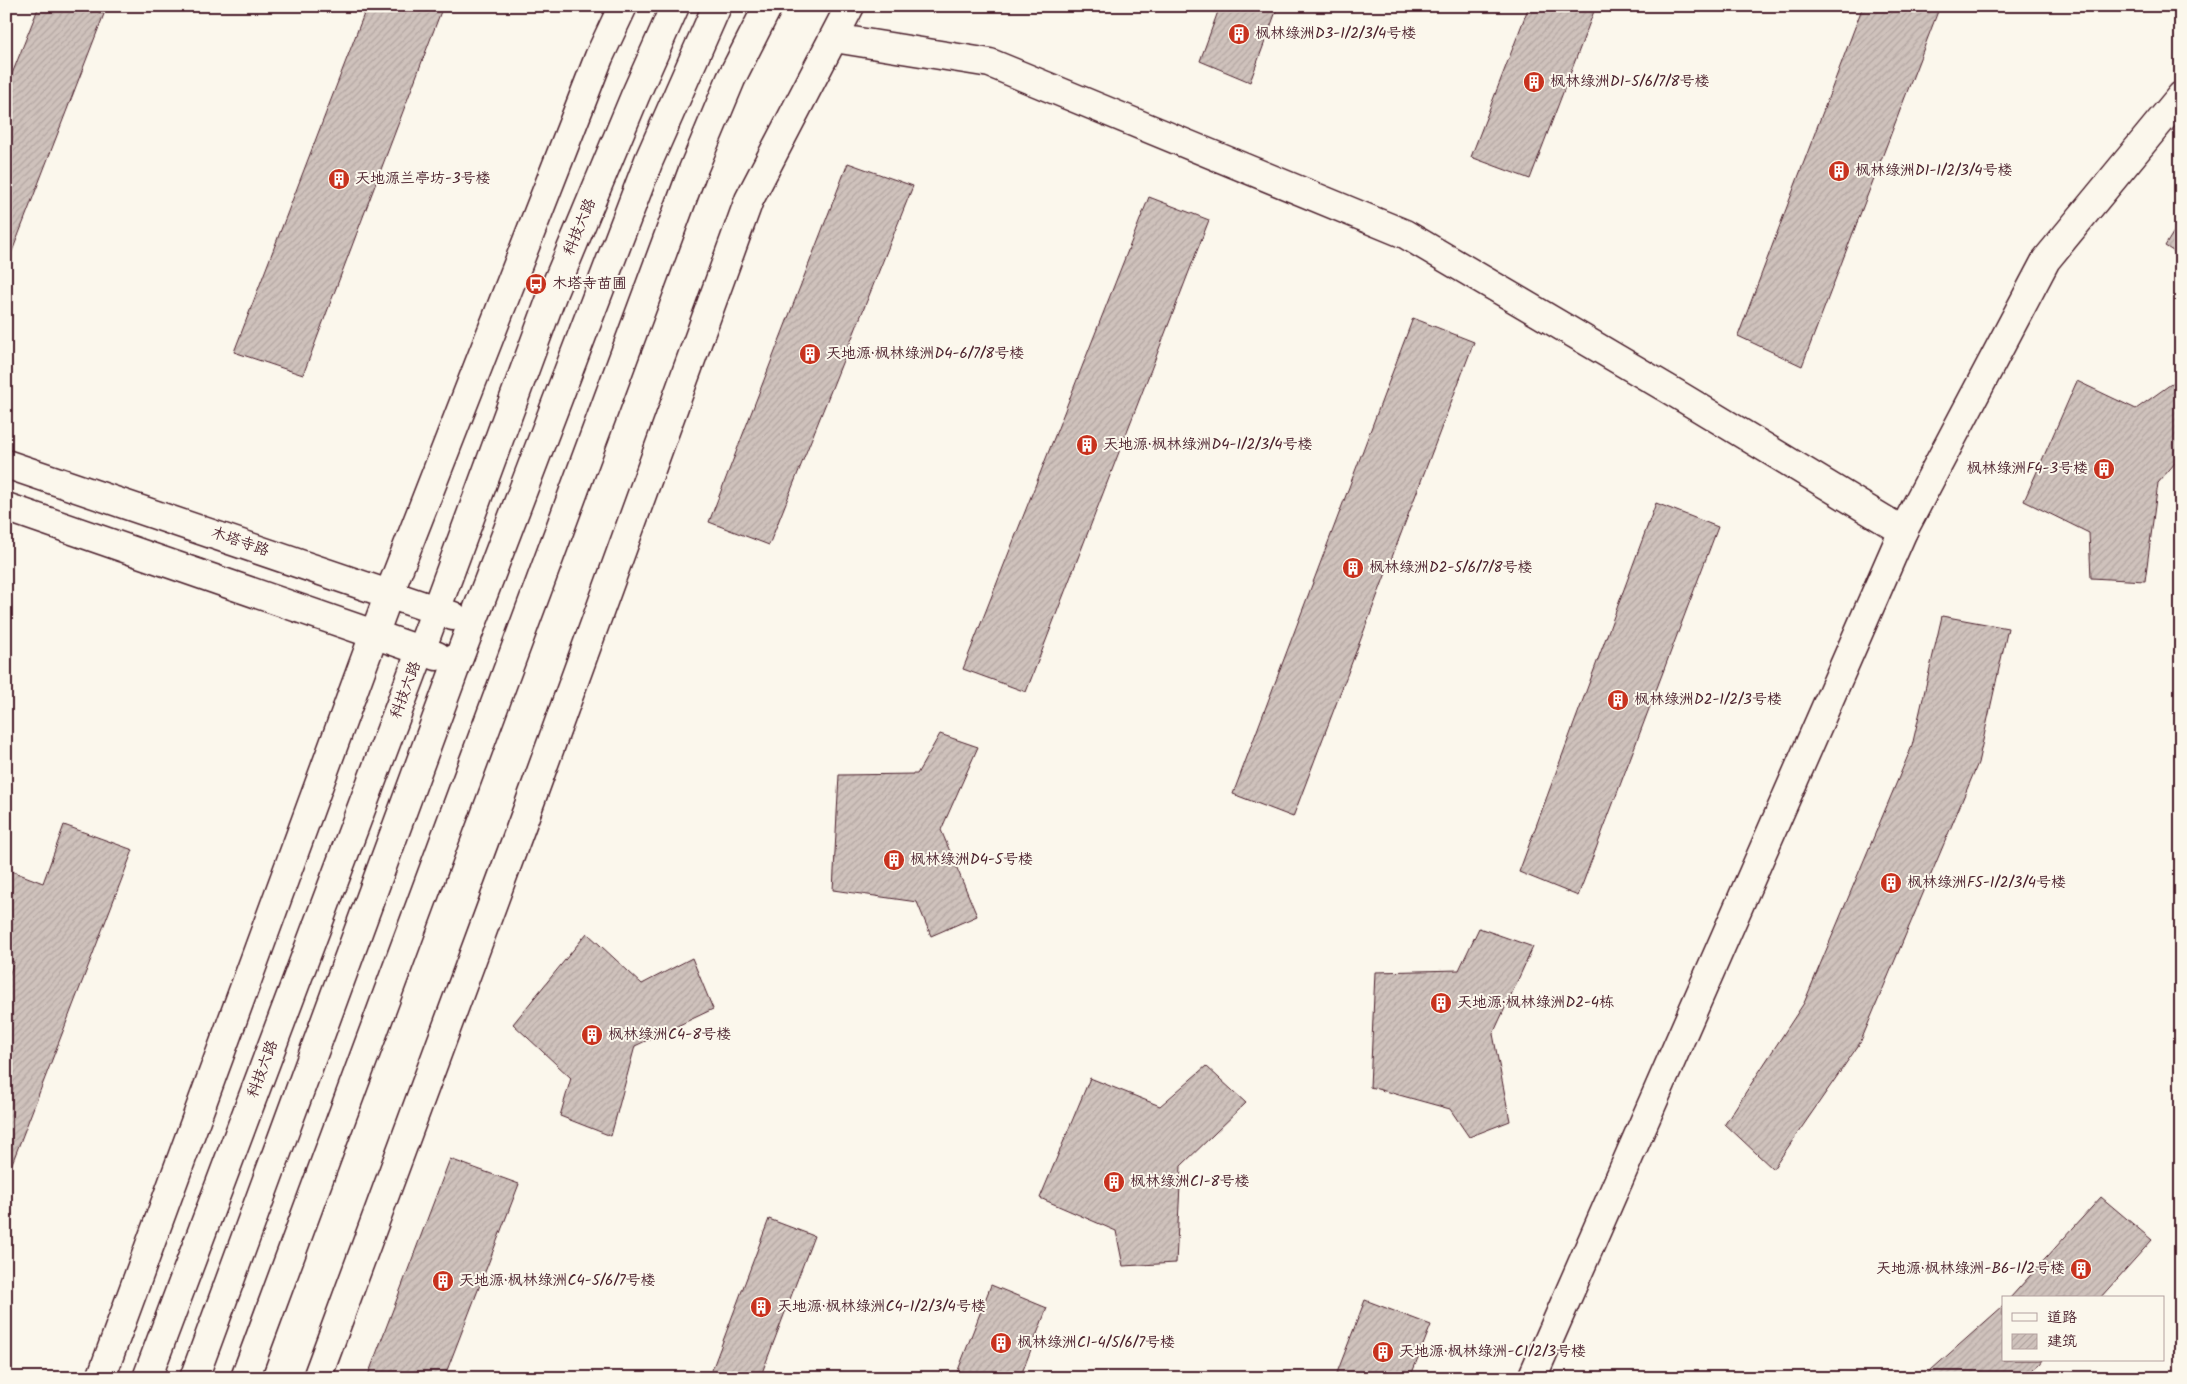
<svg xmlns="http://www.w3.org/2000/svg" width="2187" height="1384" viewBox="0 0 2187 1384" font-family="Kalam,'LXGW WenKai TC',sans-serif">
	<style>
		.building { fill: url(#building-hatch); stroke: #4a1f2b }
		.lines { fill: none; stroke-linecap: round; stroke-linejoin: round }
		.street-casing { stroke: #4a1f2b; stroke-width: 31 }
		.secondary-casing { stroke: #4a1f2b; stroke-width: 31 }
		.street { stroke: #fbf7ec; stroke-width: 28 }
		.secondary { stroke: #fbf7ec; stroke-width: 28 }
		.labels { text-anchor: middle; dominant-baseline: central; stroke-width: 4; stroke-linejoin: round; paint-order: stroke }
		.poi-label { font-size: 15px; fill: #4a1f2b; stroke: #fbf7ec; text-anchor: start }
		.street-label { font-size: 15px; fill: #4a1f2b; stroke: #fbf7ec }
	</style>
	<defs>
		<pattern id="building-hatch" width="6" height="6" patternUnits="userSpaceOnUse" patternTransform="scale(1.25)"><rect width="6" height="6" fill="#cfc2bc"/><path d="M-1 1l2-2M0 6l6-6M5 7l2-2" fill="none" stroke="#b3a6a2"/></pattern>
	</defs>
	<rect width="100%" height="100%" fill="#fbf7ec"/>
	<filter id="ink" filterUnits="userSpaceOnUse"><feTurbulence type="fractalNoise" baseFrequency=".02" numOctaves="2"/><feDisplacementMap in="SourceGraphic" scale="10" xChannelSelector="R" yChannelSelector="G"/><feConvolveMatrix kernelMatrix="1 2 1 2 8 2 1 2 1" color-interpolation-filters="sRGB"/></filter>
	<g filter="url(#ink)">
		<!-- building -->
		<g class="building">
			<polygon points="39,6 85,6 104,14 6,267 6,89"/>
			<polygon points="367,6 443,6 303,375 234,352"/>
			<polygon points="1220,6 1278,6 1250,82 1200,61"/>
			<polygon points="1529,6 1596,6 1530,179 1471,157"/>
			<polygon points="1863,6 1940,6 1802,366 1738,336"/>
			<polygon points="848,163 913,186 769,545 709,522"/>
			<polygon points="1149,197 1209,220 1026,692 963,669"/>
			<polygon points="2181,220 2181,256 2165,246"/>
			<polygon points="1413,318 1474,342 1293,817 1233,794"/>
			<polygon points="2181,377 2181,456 2158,483 2145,581 2091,578 2089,533 2024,501 2077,381 2136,409"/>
			<polygon points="1656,503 1718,527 1578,896 1519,872"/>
			<polygon points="1942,616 2008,628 1978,763 1860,1043 1773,1169 1725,1124 1804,1003 1912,746"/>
			<polygon points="940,734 978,747 941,830 977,916 931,936 917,902 833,890 839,775 917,774"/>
			<polygon points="64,825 133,850 6,1179 6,983 14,962 6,959 6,869 43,883"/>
			<polygon points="1479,928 1533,947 1493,1034 1510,1121 1469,1137 1450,1109 1370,1087 1375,972 1459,970"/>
			<polygon points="587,933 642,984 692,958 713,1009 635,1046 611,1136 560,1116 571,1078 513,1024"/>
			<polygon points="1206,1066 1246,1103 1181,1166 1176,1263 1123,1266 1116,1231 1040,1198 1090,1078 1160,1106"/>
			<polygon points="450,1159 519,1184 444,1378 367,1378"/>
			<polygon points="2101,1197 2152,1240 2100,1298 2010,1298"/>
			<polygon points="769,1219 814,1236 760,1378 709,1378"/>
			<polygon points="991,1285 1047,1308 1020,1378 955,1378"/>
			<polygon points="1365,1300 1431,1325 1410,1378 1335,1378"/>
			<polygon points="2003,1306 2003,1360 2043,1360 2040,1364 2023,1378 1922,1378"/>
		</g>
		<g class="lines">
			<!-- street casing -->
			<g class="street-casing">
				<g id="street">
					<polyline points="834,38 990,63 1405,234 1680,396 1903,531"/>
					<polyline points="317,1378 525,816 749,200 850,6"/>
					<polyline points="1532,1378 1903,531 2046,260 2181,96"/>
				</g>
			</g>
			<!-- secondary casing -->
			<g class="secondary-casing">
				<g id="secondary">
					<polyline points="6,464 453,616"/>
					<polyline points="6,507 437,656"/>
					<polyline points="101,1378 389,594 599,57 623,6"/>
					<polyline points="147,1378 436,610 554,290 635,96 675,6"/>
					<polyline points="194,1378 457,663 649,160 717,6"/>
					<polyline points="245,1378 693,170 731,79 768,6"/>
				</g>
			</g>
			<!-- street -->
			<use href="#street" class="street"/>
			<!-- secondary -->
			<use href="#secondary" class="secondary"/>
		</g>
	</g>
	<!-- icons -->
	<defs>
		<g id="building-disc" transform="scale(1.125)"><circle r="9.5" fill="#c8321e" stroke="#fbf7ec"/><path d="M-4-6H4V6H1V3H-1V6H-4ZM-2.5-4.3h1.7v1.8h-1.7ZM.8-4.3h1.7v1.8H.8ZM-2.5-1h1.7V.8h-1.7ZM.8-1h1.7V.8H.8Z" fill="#fff"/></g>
		<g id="bus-disc" transform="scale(1.125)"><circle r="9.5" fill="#c8321e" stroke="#fbf7ec"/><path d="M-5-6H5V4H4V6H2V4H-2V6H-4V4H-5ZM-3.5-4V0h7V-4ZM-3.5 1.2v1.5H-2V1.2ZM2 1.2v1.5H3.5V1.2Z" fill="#fff"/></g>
	</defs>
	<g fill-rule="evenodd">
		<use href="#building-disc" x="1239" y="34"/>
		<use href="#building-disc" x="1534" y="82"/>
		<use href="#building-disc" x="1839" y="171"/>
		<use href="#building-disc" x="339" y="179"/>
		<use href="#bus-disc" x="536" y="284"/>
		<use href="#building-disc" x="810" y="354"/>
		<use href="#building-disc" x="1087" y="445"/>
		<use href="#building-disc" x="2104" y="469"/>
		<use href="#building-disc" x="1353" y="568"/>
		<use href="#building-disc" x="1618" y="700"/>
		<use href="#building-disc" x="894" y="860"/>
		<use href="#building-disc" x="1891" y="883"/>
		<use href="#building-disc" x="1441" y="1003"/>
		<use href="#building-disc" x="592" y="1035"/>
		<use href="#building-disc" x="1114" y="1182"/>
		<use href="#building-disc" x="2081" y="1269"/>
		<use href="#building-disc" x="443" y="1281"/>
		<use href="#building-disc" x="761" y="1307"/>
		<use href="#building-disc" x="1001" y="1343"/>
		<use href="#building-disc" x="1383" y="1352"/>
	</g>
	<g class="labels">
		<!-- poi labels -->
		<g class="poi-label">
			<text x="1255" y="34">枫林绿洲D3-1/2/3/4号楼</text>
			<text x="1550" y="82">枫林绿洲D1-5/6/7/8号楼</text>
			<text x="1855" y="171">枫林绿洲D1-1/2/3/4号楼</text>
			<text x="355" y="179">天地源兰亭坊-3号楼</text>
			<text x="552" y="284">木塔寺苗圃</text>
			<text x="826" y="354">天地源·枫林绿洲D4-6/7/8号楼</text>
			<text x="1103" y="445">天地源·枫林绿洲D4-1/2/3/4号楼</text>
			<text x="2088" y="469" text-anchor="end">枫林绿洲F4-3号楼</text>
			<text x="1369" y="568">枫林绿洲D2-5/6/7/8号楼</text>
			<text x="1634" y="700">枫林绿洲D2-1/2/3号楼</text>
			<text x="910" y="860">枫林绿洲D4-5号楼</text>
			<text x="1907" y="883">枫林绿洲F5-1/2/3/4号楼</text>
			<text x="1457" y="1003">天地源·枫林绿洲D2-4栋</text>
			<text x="608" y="1035">枫林绿洲C4-8号楼</text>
			<text x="1130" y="1182">枫林绿洲C1-8号楼</text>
			<text x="2065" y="1269" text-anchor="end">天地源·枫林绿洲-B6-1/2号楼</text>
			<text x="459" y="1281">天地源·枫林绿洲C4-5/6/7号楼</text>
			<text x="777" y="1307">天地源·枫林绿洲C4-1/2/3/4号楼</text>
			<text x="1017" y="1343">枫林绿洲C1-4/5/6/7号楼</text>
			<text x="1399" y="1352">天地源·枫林绿洲-C1/2/3号楼</text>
		</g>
		<!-- street labels -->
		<g class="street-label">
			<text transform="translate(580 227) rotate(-67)">科技六路</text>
			<text transform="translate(240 542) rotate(19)">木塔寺路</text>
			<text transform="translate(406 690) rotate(-69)">科技六路</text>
			<text transform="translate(263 1069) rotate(-69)">科技六路</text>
		</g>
	</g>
	<!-- margin -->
	<rect width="2187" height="1384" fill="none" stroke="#fbf7ec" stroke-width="25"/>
	<rect x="12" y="12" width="2162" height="1359" fill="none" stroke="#4a1f2b" stroke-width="2" filter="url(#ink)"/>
	<!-- legend -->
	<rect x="2002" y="1296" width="162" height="65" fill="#fbf7ec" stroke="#b4a19f"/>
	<rect x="2012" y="1313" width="25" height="8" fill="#fbf7ec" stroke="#b4a19f"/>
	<text x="2047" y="1322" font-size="15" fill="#4a1f2b">道路</text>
	<rect x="2012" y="1334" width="25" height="15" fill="url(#building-hatch)" stroke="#b4a19f"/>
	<text x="2047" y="1346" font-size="15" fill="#4a1f2b">建筑</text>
</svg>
